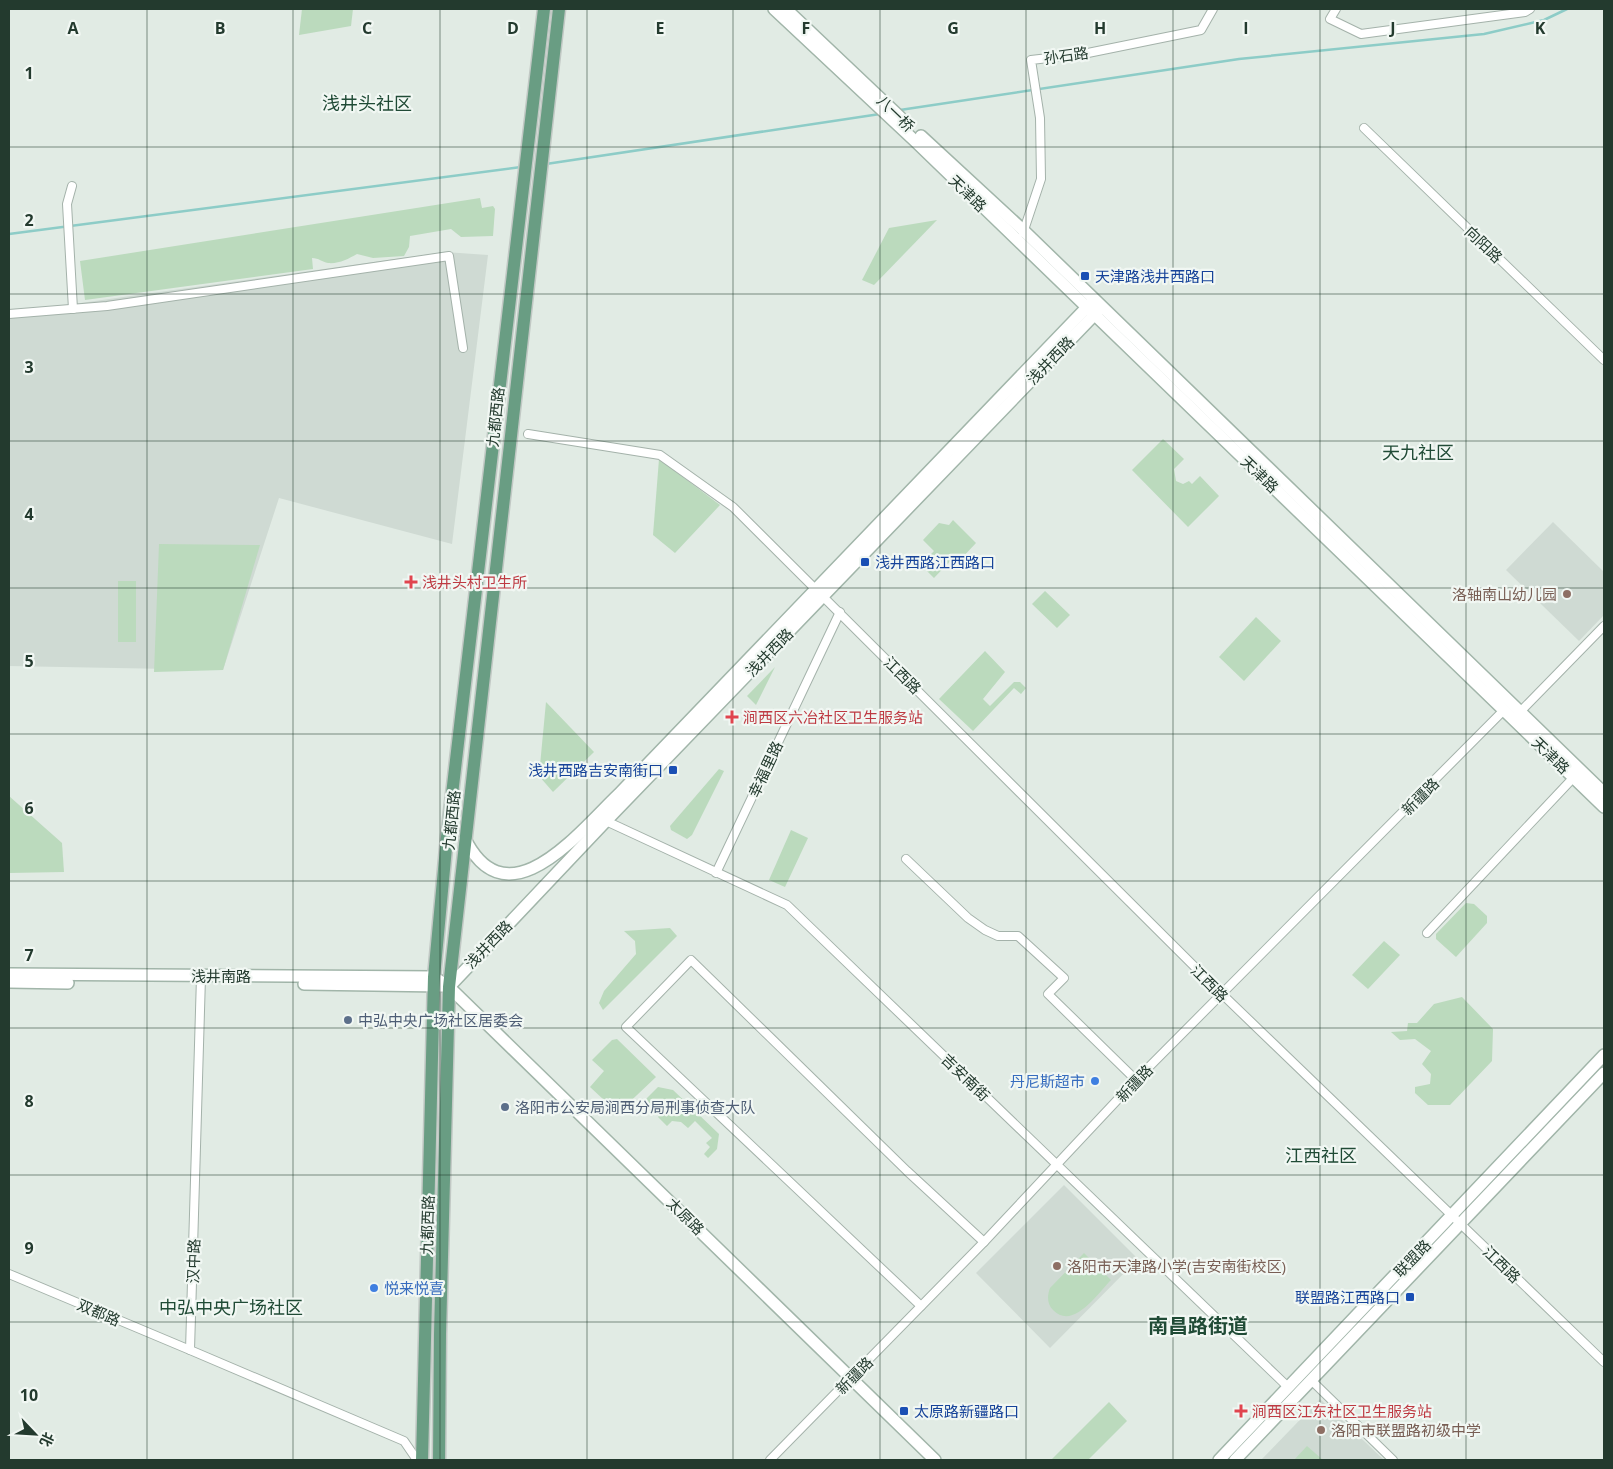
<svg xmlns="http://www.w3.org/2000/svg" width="1613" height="1469" viewBox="0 0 1613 1469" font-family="'Open Sans','Noto Sans SC',sans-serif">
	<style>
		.built { fill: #cfdad3 }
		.green { fill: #bbdabd }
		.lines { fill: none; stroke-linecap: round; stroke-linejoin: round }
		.stream { stroke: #8dccc7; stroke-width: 2.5 }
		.street-casing { stroke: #a4b2aa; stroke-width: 10 }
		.secondary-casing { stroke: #a1b5a9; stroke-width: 14 }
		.primary-casing { stroke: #c1c8c4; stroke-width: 15 }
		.street { stroke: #fff; stroke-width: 8 }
		.secondary { stroke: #fff; stroke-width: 11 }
		.primary { stroke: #699d83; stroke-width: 12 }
		.grid { fill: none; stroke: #233a2e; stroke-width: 1; stroke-opacity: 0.55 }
		.transit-dot { fill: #1a4fb4; stroke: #f1f7f3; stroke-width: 2 }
		.health-dot { fill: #e0444e; stroke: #f1f7f3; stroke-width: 2 }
		.education-dot { fill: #8d6e63; stroke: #f1f7f3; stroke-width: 2 }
		.service-dot { fill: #5c6f8a; stroke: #f1f7f3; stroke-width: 2 }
		.shop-dot { fill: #3f7fe0; stroke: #f1f7f3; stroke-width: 2 }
		.labels { text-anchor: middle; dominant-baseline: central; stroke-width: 4.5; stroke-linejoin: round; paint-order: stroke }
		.street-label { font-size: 15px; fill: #233a2e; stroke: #f1f7f3 }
		.transit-label { font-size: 15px; fill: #164399; stroke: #f1f7f3; text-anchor: start }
		.health-label { font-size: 15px; fill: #be3a42; stroke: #f1f7f3; text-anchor: start }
		.education-label { font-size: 15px; fill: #785e54; stroke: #f1f7f3; text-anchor: start }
		.service-label { font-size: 15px; fill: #4e5e75; stroke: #f1f7f3; text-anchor: start }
		.shop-label { font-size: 15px; fill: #366cbe; stroke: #f1f7f3; text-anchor: end }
		.quarter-label { font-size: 18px; fill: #204b36; stroke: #f1f7f3 }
		.district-label { font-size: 20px; font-weight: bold; fill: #204b36; stroke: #f1f7f3 }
		.grid-label { font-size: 16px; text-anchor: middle; font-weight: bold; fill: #233a2e; stroke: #f1f7f3; stroke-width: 4.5; stroke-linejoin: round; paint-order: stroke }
	</style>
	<rect width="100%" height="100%" fill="#e1ebe4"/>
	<!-- built -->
	<g class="built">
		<polygon points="445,252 488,255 452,544 279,498 223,670 9,666 9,313"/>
		<polygon points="1553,522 1604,572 1604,615 1579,641 1506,570"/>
		<polygon points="1064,1185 1138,1259 1050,1348 976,1273"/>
		<polygon points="1320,1399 1384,1460 1261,1460"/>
	</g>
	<!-- green -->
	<g class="green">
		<polygon points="302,9 353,9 351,26 299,35"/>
		<path d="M480,198L482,208L493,206L495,209L493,236L461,237L451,229L410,236L409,247L404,256L373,258L357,254C348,259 339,264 328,263C322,262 319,258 312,258L313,269L85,300L80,261Z"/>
		<polygon points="937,220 874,285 862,280 889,228"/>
		<polygon points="1163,439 1184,459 1174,469 1176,481 1183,484 1189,481 1192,484 1200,476 1219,496 1188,527 1132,470"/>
		<polygon points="659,459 720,505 675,553 653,535"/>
		<polygon points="953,520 976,543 959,561 954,557 934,578 921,565 934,551 923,540 939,523 949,525"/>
		<polygon points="159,544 260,545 223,670 154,672"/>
		<rect x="118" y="581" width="18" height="61"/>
		<polygon points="1045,591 1070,615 1057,628 1032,604"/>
		<polygon points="1256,617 1281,641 1244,681 1219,657"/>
		<polygon points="985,651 1005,672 983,699 990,706 1014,682 1020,682 1026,688 1021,694 1014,688 973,731 939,699"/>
		<polygon points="775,667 756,705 747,696"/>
		<polygon points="546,702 594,752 553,792 539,776"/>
		<polygon points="719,769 724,771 692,835 687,839 671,830 670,826"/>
		<polygon points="9,796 62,843 64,872 9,873"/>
		<polygon points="791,830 808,838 785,887 769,880"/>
		<polygon points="1466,903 1474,904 1487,916 1487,923 1456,957 1436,939 1436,934"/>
		<polygon points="670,928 677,936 603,1010 599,1003 604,991 636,954 635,941 624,931"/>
		<polygon points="1384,941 1400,955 1368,989 1352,975"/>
		<polygon points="1462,997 1493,1029 1492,1061 1450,1105 1428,1105 1415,1093 1415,1087 1430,1084 1431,1074 1422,1064 1431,1051 1415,1039 1400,1040 1391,1032 1407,1031 1408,1023 1417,1023 1434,1004"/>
		<polygon points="617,1039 656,1077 618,1113 590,1087 604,1071 592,1060 612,1040"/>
		<polygon points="658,1087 673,1090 719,1134 717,1149 708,1158 704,1154 710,1147 706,1143 712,1138 695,1121 688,1128 681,1122 672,1121 667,1126 658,1117 666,1108 657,1099 647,1108 642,1103"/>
		<path d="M1084,1253L1111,1280C1098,1293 1073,1331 1053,1310C1047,1304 1047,1296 1050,1288Z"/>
		<polygon points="1109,1402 1127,1421 1088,1460 1051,1460"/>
		<polygon points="1307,1446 1323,1460 1294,1460"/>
	</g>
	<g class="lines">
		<!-- stream -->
		<g class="stream">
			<polyline points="900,110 1239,59 1484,34 1544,20 1567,9"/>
			<polyline points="546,164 880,114"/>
			<polyline points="9,234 521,167"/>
		</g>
		<!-- street casing -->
		<g class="street-casing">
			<g id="street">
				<polyline points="1336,9 1330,19 1361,34 1525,12 1530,9"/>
				<polyline points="1364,128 1604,360"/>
				<polyline points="72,186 67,204 73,309"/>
				<polyline points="1023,233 1041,179 1040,118 1031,60 1083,54 1201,30 1213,9"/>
				<polyline points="9,314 107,306 449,256 463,348"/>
				<polyline points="528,434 660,455 733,507 1223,995 1604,1362"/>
				<polyline points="1518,714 1604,626"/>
				<polyline points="606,821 787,905 1288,1387"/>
				<polyline points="906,859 968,918 985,930 998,936 1018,936 1064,978 1048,994 1136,1080"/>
				<polyline points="716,873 840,612"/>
				<polyline points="1427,933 1574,777"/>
				<polyline points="201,977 190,1350 404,1441 417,1460"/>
				<polyline points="9,1274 190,1350"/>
				<polyline points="921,1306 626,1027 691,960 907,1171 984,1242"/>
				<polyline points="1311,1380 1393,1460"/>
				<polyline points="770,1460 984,1242 1136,1080 1504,710"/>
			</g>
		</g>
		<!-- secondary casing -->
		<g class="secondary-casing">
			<g id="secondary">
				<polyline points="774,9 915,141 1604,807"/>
				<polyline points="786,9 900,117"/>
				<polyline points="921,136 1024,231 1604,793"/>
				<path d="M465,839C508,924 580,831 619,794L1091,303"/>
				<polyline points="9,974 434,977 449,987 935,1460"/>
				<polyline points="9,982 68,983"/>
				<polyline points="304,984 443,986"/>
				<polyline points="449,987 606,821 1099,310"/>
				<polyline points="1219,1460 1604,1055"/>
				<polyline points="1235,1460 1604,1073"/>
			</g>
		</g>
		<!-- primary casing -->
		<g class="primary-casing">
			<g id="primary">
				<polyline points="422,1460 434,977 447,837 544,9"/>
				<polyline points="439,1460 440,1334 449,987 559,9"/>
			</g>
		</g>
		<!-- street -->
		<use href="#street" class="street"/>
		<!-- secondary -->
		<use href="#secondary" class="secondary"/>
		<!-- primary -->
		<use href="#primary" class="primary"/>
	</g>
	<!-- grid -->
	<path class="grid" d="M147,9V1460M293,9V1460M440,9V1460M587,9V1460M733,9V1460M880,9V1460M1026,9V1460M1173,9V1460M1320,9V1460M1466,9V1460M9,147H1604M9,294H1604M9,441H1604M9,588H1604M9,734H1604M9,881H1604M9,1028H1604M9,1175H1604M9,1322H1604"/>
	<!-- markers -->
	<g class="transit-dot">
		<rect x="1080" y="271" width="10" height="10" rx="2.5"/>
		<rect x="860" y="557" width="10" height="10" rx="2.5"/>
		<rect x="668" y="765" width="10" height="10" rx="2.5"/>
		<rect x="1405" y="1292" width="10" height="10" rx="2.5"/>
		<rect x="899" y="1406" width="10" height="10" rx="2.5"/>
	</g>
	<g class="health-dot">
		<path d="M408.5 574.5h5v5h5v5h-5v5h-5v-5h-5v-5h5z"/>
		<path d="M729.5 709.5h5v5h5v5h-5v5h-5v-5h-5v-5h5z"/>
		<path d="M1238.5 1403.5h5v5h5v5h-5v5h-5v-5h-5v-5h5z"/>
	</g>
	<g class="education-dot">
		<circle cx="1567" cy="594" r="5"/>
		<circle cx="1057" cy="1266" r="5"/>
		<circle cx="1321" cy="1430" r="5"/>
	</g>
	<g class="service-dot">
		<circle cx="348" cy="1020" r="5"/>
		<circle cx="505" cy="1107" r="5"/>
	</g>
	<g class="shop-dot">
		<circle cx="1095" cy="1081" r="5"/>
		<circle cx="374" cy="1288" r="5"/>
	</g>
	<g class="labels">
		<!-- street labels -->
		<g class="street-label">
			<text transform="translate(1066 55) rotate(-8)">孙石路</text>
			<text transform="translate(896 113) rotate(44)">八一桥</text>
			<text transform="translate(968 193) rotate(44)">天津路</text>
			<text transform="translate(1484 244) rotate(44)">向阳路</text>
			<text transform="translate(1050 360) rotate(-46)">浅井西路</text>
			<text transform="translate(495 417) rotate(-84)">九都西路</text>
			<text transform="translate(1260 474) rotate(44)">天津路</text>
			<text transform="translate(769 652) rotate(-46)">浅井西路</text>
			<text transform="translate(903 675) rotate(45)">江西路</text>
			<text transform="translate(1551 755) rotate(44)">天津路</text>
			<text transform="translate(765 769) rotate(-65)">幸福里路</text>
			<text transform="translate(1420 796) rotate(-45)">新疆路</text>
			<text transform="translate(451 820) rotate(-84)">九都西路</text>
			<text transform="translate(488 944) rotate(-46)">浅井西路</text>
			<text x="221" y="976">浅井南路</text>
			<text transform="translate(1210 983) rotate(45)">江西路</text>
			<text transform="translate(966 1077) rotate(44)">吉安南街</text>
			<text transform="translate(1134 1083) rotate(-46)">新疆路</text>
			<text transform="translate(686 1216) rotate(45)">太原路</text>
			<text transform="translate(427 1225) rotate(-88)">九都西路</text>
			<text transform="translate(1412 1258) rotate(-46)">联盟路</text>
			<text transform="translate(193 1261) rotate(-88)">汉中路</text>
			<text transform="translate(1502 1264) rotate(44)">江西路</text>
			<text transform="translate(99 1312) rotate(23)">双都路</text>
			<text transform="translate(854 1375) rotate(-45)">新疆路</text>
		</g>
		<!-- transit labels -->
		<g class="transit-label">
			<text x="1095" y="276">天津路浅井西路口</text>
			<text x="875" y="562">浅井西路江西路口</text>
			<text x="663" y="770" text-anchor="end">浅井西路吉安南街口</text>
			<text x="1400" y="1297" text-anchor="end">联盟路江西路口</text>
			<text x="914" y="1411">太原路新疆路口</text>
		</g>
		<!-- health labels -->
		<g class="health-label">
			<text x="422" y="582">浅井头村卫生所</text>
			<text x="743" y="717">涧西区六冶社区卫生服务站</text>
			<text x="1252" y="1411">涧西区江东社区卫生服务站</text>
		</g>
		<!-- education labels -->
		<g class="education-label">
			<text x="1557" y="594" text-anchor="end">洛轴南山幼儿园</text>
			<text x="1067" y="1266">洛阳市天津路小学(吉安南街校区)</text>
			<text x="1331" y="1430">洛阳市联盟路初级中学</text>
		</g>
		<!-- service labels -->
		<g class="service-label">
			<text x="358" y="1020">中弘中央广场社区居委会</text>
			<text x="515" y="1107">洛阳市公安局涧西分局刑事侦查大队</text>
		</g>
		<!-- shop labels -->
		<g class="shop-label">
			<text x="1085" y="1081">丹尼斯超市</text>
			<text x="384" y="1288" text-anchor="start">悦来悦喜</text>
		</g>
		<!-- quarter labels -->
		<g class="quarter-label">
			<text x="367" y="103">浅井头社区</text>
			<text x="1418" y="452">天九社区</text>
			<text x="1321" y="1155">江西社区</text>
			<text x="231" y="1307">中弘中央广场社区</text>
		</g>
		<!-- district labels -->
		<g class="district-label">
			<text x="1198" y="1325">南昌路街道</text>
		</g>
	</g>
	<g class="grid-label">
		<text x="73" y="34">A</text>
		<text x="220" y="34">B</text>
		<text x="367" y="34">C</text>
		<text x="513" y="34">D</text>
		<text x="660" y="34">E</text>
		<text x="806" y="34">F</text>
		<text x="953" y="34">G</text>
		<text x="1100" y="34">H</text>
		<text x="1246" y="34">I</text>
		<text x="1393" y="34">J</text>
		<text x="1540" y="34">K</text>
		<text x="29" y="79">1</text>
		<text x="29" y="226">2</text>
		<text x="29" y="373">3</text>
		<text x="29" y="520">4</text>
		<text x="29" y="667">5</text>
		<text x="29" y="814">6</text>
		<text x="29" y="961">7</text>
		<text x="29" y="1107">8</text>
		<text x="29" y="1254">9</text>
		<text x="29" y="1401">10</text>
	</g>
	<!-- border -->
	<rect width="1613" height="1469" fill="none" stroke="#233a2e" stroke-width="20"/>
	<!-- north arrow -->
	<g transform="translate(35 1434) rotate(115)" stroke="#f1f7f3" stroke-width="4" paint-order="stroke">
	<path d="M0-4L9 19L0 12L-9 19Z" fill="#233a2e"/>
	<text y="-8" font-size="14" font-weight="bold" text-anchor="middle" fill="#233a2e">北</text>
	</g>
</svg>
